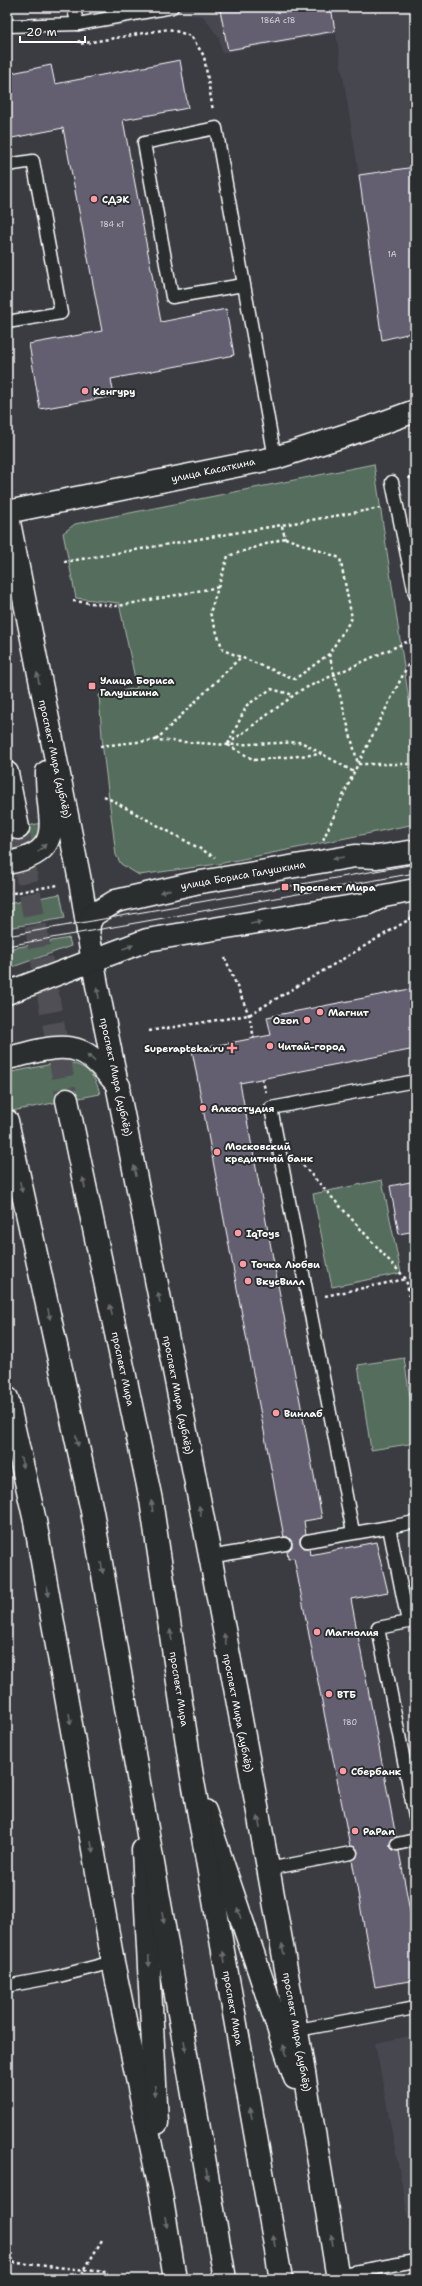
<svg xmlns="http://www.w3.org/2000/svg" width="422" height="2286" viewBox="0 0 422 2286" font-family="'Shantell Sans',sans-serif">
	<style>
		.built { fill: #474650 }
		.green { fill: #546d5b; stroke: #aab6ad }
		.building { fill: #645f71; stroke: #fff }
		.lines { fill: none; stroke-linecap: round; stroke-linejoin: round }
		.primary-tunnel { stroke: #4f5055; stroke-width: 22; stroke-dasharray: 22 11; stroke-linecap: butt }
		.lane-casing { stroke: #fff; stroke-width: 15 }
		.secondary-casing { stroke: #fff; stroke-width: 25 }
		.primary-casing { stroke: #fff; stroke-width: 25 }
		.path { stroke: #fff; stroke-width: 2.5; stroke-dasharray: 3 3; stroke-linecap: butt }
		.lane { stroke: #2a2d2e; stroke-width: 12 }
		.secondary { stroke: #2a2d2e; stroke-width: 22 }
		.primary { stroke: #2a2d2e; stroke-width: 22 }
		.tram { stroke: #fff; stroke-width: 1 }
		.oneway { fill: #6a6c6d }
		.poi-dot { fill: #ff9aa2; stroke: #2a2d2e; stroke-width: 1.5 }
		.labels { text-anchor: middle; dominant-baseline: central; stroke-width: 4; stroke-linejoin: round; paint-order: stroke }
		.number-label { font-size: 8px; fill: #d8d7dc }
		.poi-label { font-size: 10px; font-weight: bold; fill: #fff; stroke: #2a2d2e; text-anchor: start }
		.street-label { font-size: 10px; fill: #fff; stroke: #2a2d2e }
	</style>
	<rect width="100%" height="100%" fill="#3b3c42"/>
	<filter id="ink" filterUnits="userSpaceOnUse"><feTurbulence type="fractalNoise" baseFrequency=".025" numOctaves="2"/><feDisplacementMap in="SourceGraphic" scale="8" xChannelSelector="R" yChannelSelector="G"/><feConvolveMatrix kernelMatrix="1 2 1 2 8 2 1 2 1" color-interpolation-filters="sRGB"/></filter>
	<g filter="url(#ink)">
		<!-- built -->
		<g class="built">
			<polygon points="97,7 415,7 415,167 359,175 336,33 222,53 219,38 203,16 178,14 103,29"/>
			<polygon points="415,2035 415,2254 375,2043"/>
		</g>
		<!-- green -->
		<g class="green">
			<polygon points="374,464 415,741 415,824 218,864 139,875 121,864 116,855 103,750 99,695 137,688 119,603 76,598 63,533 75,524"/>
			<polygon points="45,822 45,830 30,846 7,851 7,831"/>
			<polygon points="60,894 65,918 7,928 7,904"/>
			<polygon points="69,938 71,946 7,969 7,949"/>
			<path d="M62,1062C83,1063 95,1073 100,1094L7,1112V1073Z"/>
			<polygon points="382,1180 401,1273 332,1287 313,1194"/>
			<polygon points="404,1358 415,1430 415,1443 371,1450 358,1365"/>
		</g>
		<!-- building -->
		<g class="building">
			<polygon points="237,7 331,7 335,31 228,50 220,10"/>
			<polygon points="180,60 188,108 123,120 161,322 226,309 234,355 111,379 114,396 40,409 29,344 102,331 63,128 7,139 7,74 51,65 55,84"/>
			<polygon points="415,167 415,332 382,340 359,175"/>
			<polygon points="415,988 415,1049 240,1083 322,1518 304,1521 306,1534 300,1538 300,1543 304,1548 309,1548 310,1555 376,1542 388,1592 351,1599 396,1837 392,1839 390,1845 392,1849 399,1851 415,1939 415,1980 375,1987 352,1860 356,1858 358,1852 356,1848 350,1846 294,1558 288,1559 287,1551 292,1547 292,1542 288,1537 284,1537 192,1050 271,1035 267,1017"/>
			<polygon points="415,1181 415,1231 399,1234 390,1186"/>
		</g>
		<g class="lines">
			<!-- primary-tunnel -->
			<polyline class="primary-tunnel" points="18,828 67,1100"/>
			<!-- lane casing -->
			<g class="lane-casing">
				<g id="lane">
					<polyline points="73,7 78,24"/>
					<polyline points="7,26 78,24 172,7"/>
					<polyline points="7,165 33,161 61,313 7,322"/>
					<polyline points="243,285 172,297 144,143 216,128 275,458"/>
					<polyline points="392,482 415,594"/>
					<polyline points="389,1527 415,1522"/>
					<polyline points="353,1532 271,1108 415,1081"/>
					<polyline points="307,1541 389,1527 408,1622 378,1628 415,1817"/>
					<polyline points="209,1557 285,1544"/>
					<polyline points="397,1844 415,1840"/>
					<polyline points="268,1869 351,1853"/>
					<polyline points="7,1986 55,1977 113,1962"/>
					<polyline points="298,2030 415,2008"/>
					<polyline points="337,2275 415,2261"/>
				</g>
			</g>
			<!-- secondary casing -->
			<g class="secondary-casing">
				<g id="secondary">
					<path d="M7,512C30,634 56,754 79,876C87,917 91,959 100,1000C186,1425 270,1851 338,2279"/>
					<polyline points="7,512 275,458 371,427 415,411"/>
					<path d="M7,863C70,852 46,819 47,772"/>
					<polyline points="88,935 89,924 93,915 116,901 195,883 355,856 377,857 415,851"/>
					<polyline points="7,993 147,940 366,904 384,896 415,890"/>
					<path d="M7,1058C29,1054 58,1042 80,1051C95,1056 108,1075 119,1086"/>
					<polyline points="7,1398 35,1521 113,1962 161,2194 175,2279"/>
					<polyline points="205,1811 295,2078"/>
					<polyline points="143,1850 157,2123"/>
				</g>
			</g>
			<!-- primary casing -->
			<g class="primary-casing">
				<g id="primary">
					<polyline points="7,773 18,828"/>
					<polyline points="67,1100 151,1500 191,1770 281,2279"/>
					<polyline points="7,1121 92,1511 225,2279"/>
				</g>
			</g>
			<!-- path -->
			<g class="path">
				<polyline points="79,40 79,44 169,29 191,36 204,56 213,111"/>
				<polyline points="409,479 415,467"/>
				<polyline points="282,526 285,538"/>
				<polygon points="285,538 340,558 352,618 329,654 295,679 223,650 210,613 228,556"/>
				<polyline points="64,562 381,508"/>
				<polyline points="73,601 118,606 219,587"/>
				<polyline points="329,654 358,764 415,764"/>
				<polyline points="156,740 240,658"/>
				<polyline points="228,744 301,690 415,638"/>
				<polyline points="228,744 247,705 271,689 294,695"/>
				<polyline points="228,745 254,760 321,754"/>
				<polyline points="100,746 156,740 228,745 301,742 354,772"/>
				<polyline points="104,796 215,857"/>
				<polyline points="323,840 354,772 415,651"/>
				<polyline points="7,894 58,885"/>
				<polyline points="225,958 249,1015 254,1038"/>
				<polyline points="149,1031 249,1015 415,916"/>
				<polyline points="262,1079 266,1092"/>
				<polyline points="299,1161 406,1279 415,1323"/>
				<polyline points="325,1296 406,1279"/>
				<polyline points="411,1637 415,1660"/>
				<polyline points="7,2262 106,2272"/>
				<polyline points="79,2279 102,2240"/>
			</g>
			<!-- lane -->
			<use href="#lane" class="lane"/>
			<!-- secondary -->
			<use href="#secondary" class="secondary"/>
			<!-- primary -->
			<use href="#primary" class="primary"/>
			<!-- tram -->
			<g class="tram">
				<polyline points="7,936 415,864"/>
				<polyline points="7,946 415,873"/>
			</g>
		</g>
		<!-- one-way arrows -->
		<defs><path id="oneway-solid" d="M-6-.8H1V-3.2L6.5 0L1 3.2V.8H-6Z"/></defs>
		<g class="oneway">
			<use href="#oneway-solid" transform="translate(38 678) rotate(-101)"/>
			<use href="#oneway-solid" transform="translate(42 848) rotate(-44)"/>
			<use href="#oneway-solid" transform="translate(338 858) rotate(170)"/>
			<use href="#oneway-solid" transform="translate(165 891) rotate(165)"/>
			<use href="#oneway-solid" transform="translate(256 923) rotate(-10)"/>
			<use href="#oneway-solid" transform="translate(128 947) rotate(-20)"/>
			<use href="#oneway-solid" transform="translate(98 993) rotate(-101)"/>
			<use href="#oneway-solid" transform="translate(91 1058) rotate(-140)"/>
			<use href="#oneway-solid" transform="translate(135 1171) rotate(-101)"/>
			<use href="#oneway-solid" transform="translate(84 1183) rotate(-102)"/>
			<use href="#oneway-solid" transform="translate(21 1187) rotate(78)"/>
			<use href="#oneway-solid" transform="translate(159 1298) rotate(-101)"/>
			<use href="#oneway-solid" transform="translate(111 1310) rotate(-102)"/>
			<use href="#oneway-solid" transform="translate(49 1314) rotate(78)"/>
			<use href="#oneway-solid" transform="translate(77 1441) rotate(78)"/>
			<use href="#oneway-solid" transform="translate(22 1463) rotate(77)"/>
			<use href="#oneway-solid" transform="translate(152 1506) rotate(-99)"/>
			<use href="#oneway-solid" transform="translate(200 1511) rotate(-101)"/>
			<use href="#oneway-solid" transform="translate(102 1568) rotate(80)"/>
			<use href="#oneway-solid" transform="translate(48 1591) rotate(80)"/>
			<use href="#oneway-solid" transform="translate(171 1635) rotate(-99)"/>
			<use href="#oneway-solid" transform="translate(225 1639) rotate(-101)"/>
			<use href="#oneway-solid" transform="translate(70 1719) rotate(80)"/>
			<use href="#oneway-solid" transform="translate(259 1822) rotate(-101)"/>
			<use href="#oneway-solid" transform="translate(92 1847) rotate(80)"/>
			<use href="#oneway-solid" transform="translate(239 1913) rotate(-109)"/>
			<use href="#oneway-solid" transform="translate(163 1918) rotate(80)"/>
			<use href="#oneway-solid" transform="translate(283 1949) rotate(-101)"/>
			<use href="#oneway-solid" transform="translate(224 1957) rotate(-100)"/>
			<use href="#oneway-solid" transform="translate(149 1961) rotate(87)"/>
			<use href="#oneway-solid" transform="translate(185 2046) rotate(80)"/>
			<use href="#oneway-solid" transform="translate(285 2050) rotate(-109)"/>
			<use href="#oneway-solid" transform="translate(155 2091) rotate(87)"/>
			<use href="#oneway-solid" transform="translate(251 2113) rotate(-100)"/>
			<use href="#oneway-solid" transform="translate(207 2174) rotate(80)"/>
			<use href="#oneway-solid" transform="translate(166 2222) rotate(80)"/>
			<use href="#oneway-solid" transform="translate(332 2240) rotate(-99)"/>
			<use href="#oneway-solid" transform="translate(274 2241) rotate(-100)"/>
		</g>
	</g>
	<!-- markers -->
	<g class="poi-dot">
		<circle cx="94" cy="199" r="4"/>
		<circle cx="85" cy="391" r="4"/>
		<rect x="88" y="682" width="8" height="8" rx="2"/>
		<rect x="281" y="883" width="8" height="8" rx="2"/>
		<circle cx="320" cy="1012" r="4"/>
		<circle cx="307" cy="1020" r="4"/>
		<circle cx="270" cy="1046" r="4"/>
		<path d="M230 1042h4v4h4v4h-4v4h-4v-4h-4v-4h4z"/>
		<circle cx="203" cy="1108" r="4"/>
		<circle cx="217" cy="1152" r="4"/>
		<circle cx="238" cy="1233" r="4"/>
		<circle cx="243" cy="1264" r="4"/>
		<circle cx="248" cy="1281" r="4"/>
		<circle cx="276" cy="1413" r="4"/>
		<circle cx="317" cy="1632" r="4"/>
		<circle cx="329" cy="1694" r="4"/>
		<circle cx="343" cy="1771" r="4"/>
		<circle cx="355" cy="1831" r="4"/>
	</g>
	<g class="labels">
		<!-- number labels -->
		<g class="number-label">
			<text x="278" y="20">186A c18</text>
			<text x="112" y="224">184 к1</text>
			<text x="392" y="254">1А</text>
			<text x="350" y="1722">180</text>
		</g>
		<!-- poi labels -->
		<g class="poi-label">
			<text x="102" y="199">СДЭК</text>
			<text x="93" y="391">Кенгуру</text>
			<text x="100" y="680">Улица Бориса<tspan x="100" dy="12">Галушкина</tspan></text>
			<text x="293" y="887">Проспект Мира</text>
			<text x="328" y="1012">Магнит</text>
			<text x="299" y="1020" text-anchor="end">Ozon</text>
			<text x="278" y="1046">Читай-город</text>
			<text x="224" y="1048" text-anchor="end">Superapteka.ru</text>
			<text x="211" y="1108">Алкостудия</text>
			<text x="225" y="1146">Московский<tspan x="225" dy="12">кредитный банк</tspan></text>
			<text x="246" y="1233">IqToys</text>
			<text x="251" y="1264">Точка Любви</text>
			<text x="256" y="1281">ВкусВилл</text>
			<text x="284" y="1413">Винлаб</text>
			<text x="325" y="1632">Магнолия</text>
			<text x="337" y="1694">ВТБ</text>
			<text x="351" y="1771">Сбербанк</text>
			<text x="363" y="1831">PaPan</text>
		</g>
		<!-- street labels -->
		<g class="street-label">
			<text transform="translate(213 470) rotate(-12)">улица Касаткина</text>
			<text transform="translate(55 759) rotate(78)">проспект Мира (дублёр)</text>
			<text transform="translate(243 875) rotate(-10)">улица Бориса Галушкина</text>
			<text transform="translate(116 1077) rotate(78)">проспект Мира (дублёр)</text>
			<text transform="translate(123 1369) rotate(78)">проспект Мира</text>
			<text transform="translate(178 1395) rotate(79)">проспект Мира (дублёр)</text>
			<text transform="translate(179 1689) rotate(81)">проспект Мира</text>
			<text transform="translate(238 1713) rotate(79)">проспект Мира (дублёр)</text>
			<text transform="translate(233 2008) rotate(80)">проспект Мира</text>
			<text transform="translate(297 2032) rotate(80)">проспект Мира (дублёр)</text>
		</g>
	</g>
	<!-- margin -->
	<rect width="422" height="2286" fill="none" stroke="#2a2d2e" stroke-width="24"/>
	<rect x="12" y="12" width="398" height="2262" fill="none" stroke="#fff" stroke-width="1.5" filter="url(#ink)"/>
	<!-- scale -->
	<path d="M20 36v6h65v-6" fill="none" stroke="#ffffff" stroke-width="2"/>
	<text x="26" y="36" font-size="12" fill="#ffffff" stroke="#2a2d2e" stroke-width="3" paint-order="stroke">20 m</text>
</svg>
